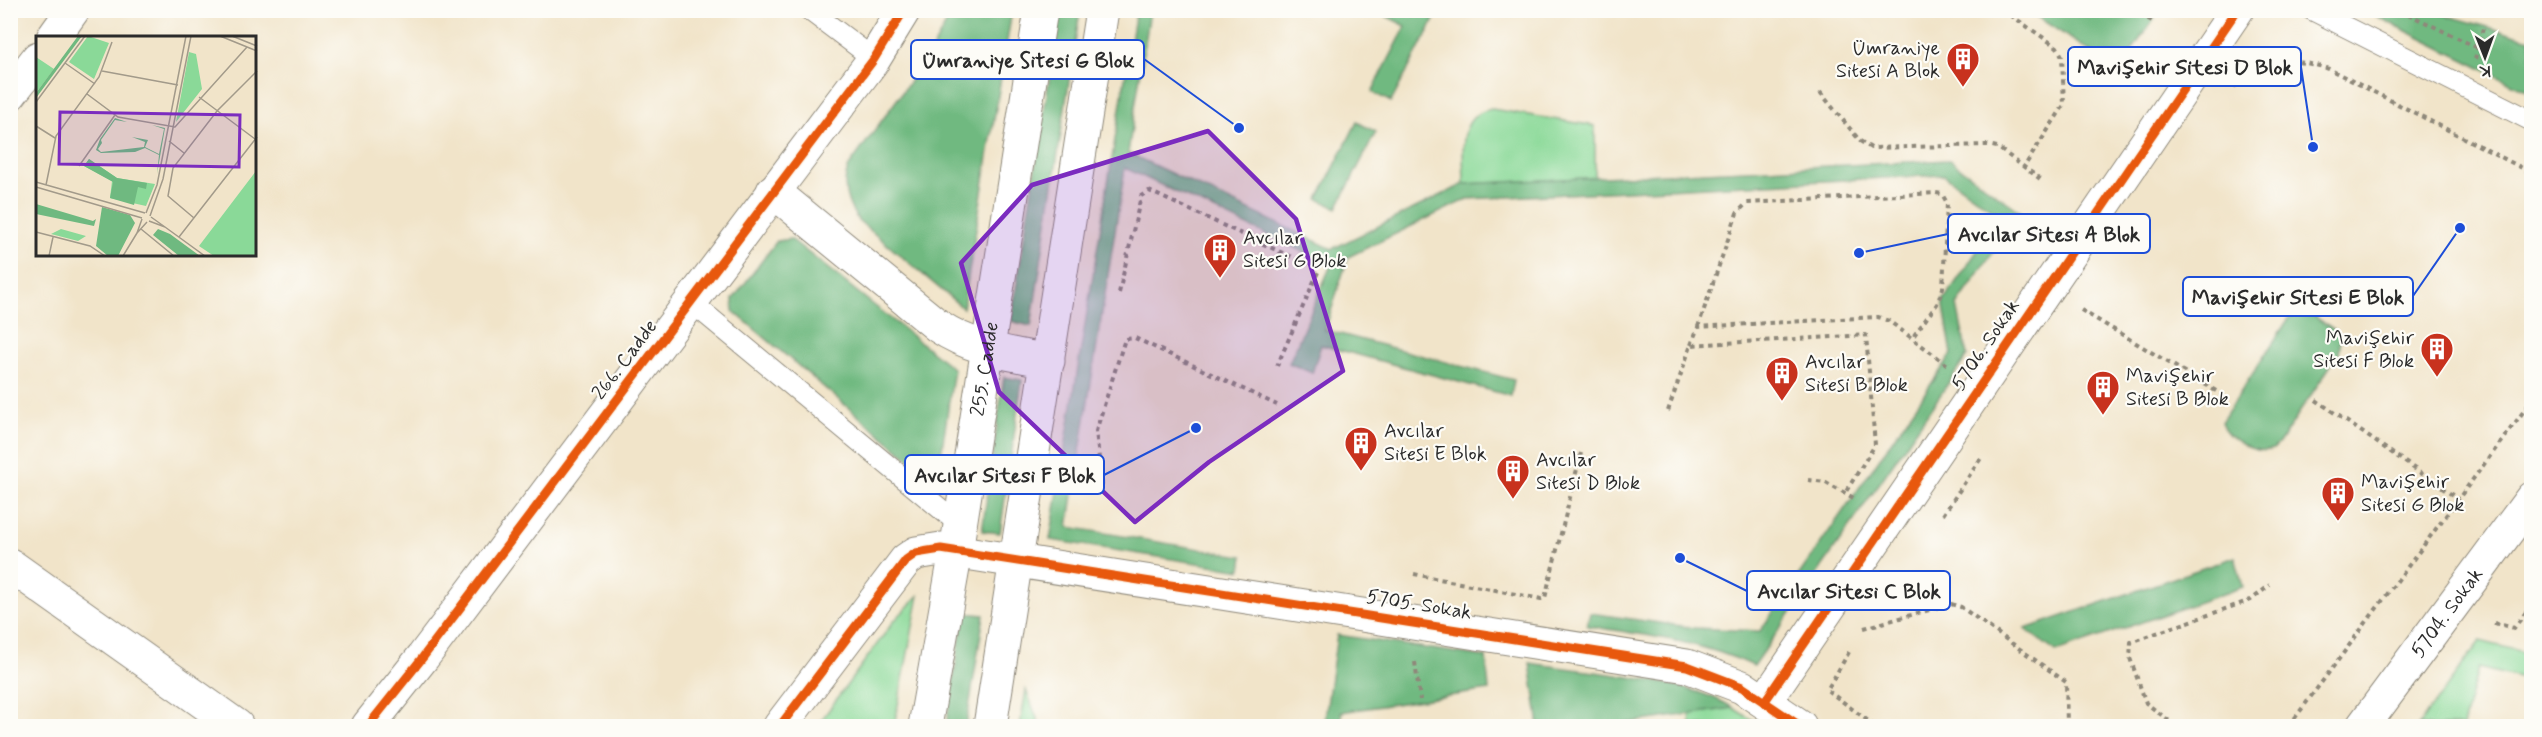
<svg xmlns="http://www.w3.org/2000/svg" width="2542" height="737" viewBox="0 0 2542 737" font-family="Mynerve,sans-serif">
	<style>
		.green { fill: #8ad998; stroke: #5a8262; stroke-width: 1.5 }
		.forest { fill: #6fb980; stroke: #4d7256; stroke-width: 1.5 }
		.lines { fill: none; stroke-linecap: round; stroke-linejoin: round }
		.lane-casing { stroke: #8e887a; stroke-width: 22 }
		.street-casing { stroke: #8e887a; stroke-width: 35 }
		.secondary-casing { stroke: #8e887a; stroke-width: 35 }
		.path { stroke: #8e887a; stroke-width: 4; stroke-dasharray: 4.5 4.5; stroke-linecap: butt }
		.lane { stroke: #fff; stroke-width: 20 }
		.street { stroke: #fff; stroke-width: 33 }
		.secondary { stroke: #fff; stroke-width: 33 }
		.cycleway-casing { stroke: #fdfcf7; stroke-width: 13 }
		.cycleway { stroke: #e8590c; stroke-width: 9 }
		.marked { fill: #7b2cbf; fill-opacity: 0.2; stroke: #7b2cbf; stroke-width: 4.5; stroke-linejoin: round }
		.labels { text-anchor: middle; dominant-baseline: central; stroke-width: 4.5; stroke-linejoin: round; paint-order: stroke }
		.poi-label { font-size: 20px; fill: #2b2b2b; stroke: #fdfcf7; text-anchor: start }
		.street-label { font-size: 20px; fill: #2b2b2b; stroke: #fdfcf7 }
		.inset-road { fill: none; stroke: #a29a8a; stroke-width: 1.5 }
		.view { fill: #7b2cbf; fill-opacity: 0.15; stroke: #7b2cbf; stroke-width: 3 }
		.inset-edge { fill: none; stroke: #2b2b2b; stroke-width: 3 }
		.leader { fill: none; stroke: #1d4ed8; stroke-width: 2 }
		.callout-dot { fill: #1d4ed8; stroke: #fdfcf7; stroke-width: 2 }
		.callout { fill: #fdfcf7; stroke: #1d4ed8; stroke-width: 2 }
		.callout-label { font-size: 21px; text-anchor: middle; font-weight: bold; fill: #2b2b2b }
	</style>
	<rect width="100%" height="100%" fill="#fdfcf7"/>
	<filter id="ink" filterUnits="userSpaceOnUse"><feTurbulence type="fractalNoise" baseFrequency=".0167" numOctaves="2"/><feDisplacementMap in="SourceGraphic" scale="12" xChannelSelector="R" yChannelSelector="G"/><feConvolveMatrix kernelMatrix="1 2 1 2 8 2 1 2 1" color-interpolation-filters="sRGB"/></filter>
	<filter id="wash" filterUnits="userSpaceOnUse"><feTurbulence type="fractalNoise" baseFrequency=".008" numOctaves="4" result="noise"/><feDisplacementMap in="SourceGraphic" scale="24" xChannelSelector="R" yChannelSelector="G"/><feGaussianBlur stdDeviation="1.35" result="paint"/><feColorMatrix in="noise" values="0 0 0 0 0 0 0 0 0 0 0 0 0 0 0 0 0 1.4 0 .05"/><feComposite in="paint" operator="in"/></filter>
	<g filter="url(#wash)">
		<rect width="100%" height="100%" fill="#f1e4c9"/>
		<!-- green -->
		<g class="green">
			<path d="M1492,109L1595,126V178L1464,184C1464,154 1455,115 1492,109Z"/>
			<polygon points="919,595 894,726 817,726 894,621"/>
			<polygon points="2480,641 2531,654 2531,681 2478,668 2463,726 2418,726"/>
			<polygon points="1026,690 1040,726 1020,726"/>
			<polygon points="1733,708 1762,726 1691,726 1690,714"/>
		</g>
		<!-- forest -->
		<g class="forest">
			<path d="M1136,10L1150,11L1128,153L1332,249L1464,184L1949,160L2021,212L1957,305L1967,356L1754,666C1699,641 1646,635 1587,626L1590,613L1695,628L1760,631L1952,354L1943,301L2001,216L1944,175L1467,199L1348,257L1325,330L1514,380L1511,396L1321,345L1312,373L1289,363L1331,265L1125,168L1068,527L1243,556L1241,570L1050,540Z"/>
			<polygon points="2371,10 2431,11 2531,39 2531,93 2370,13"/>
			<path d="M953,11H1012L963,308L858,220C846,203 841,185 849,166L929,55Z"/>
			<polygon points="1060,11 1080,11 1031,326 1011,321"/>
			<polygon points="1376,11 1421,11 1435,18 1391,102 1372,92 1406,26"/>
			<polygon points="2028,11 2159,11 2119,70"/>
			<polygon points="1357,122 1376,132 1337,208 1318,199"/>
			<polygon points="791,239 954,369 937,482 733,311 733,299 777,241"/>
			<path d="M2306,311L2335,330L2341,337L2339,353L2279,443L2273,449C2255,455 2227,440 2221,422L2289,318L2297,312Z"/>
			<polygon points="1004,377 1022,380 1000,533 982,531"/>
			<polygon points="2235,557 2243,587 2056,652 2025,629"/>
			<polygon points="964,613 984,615 966,726 946,726"/>
			<polygon points="1337,635 1486,657 1489,690 1341,712 1343,726 1324,726"/>
			<path d="M1530,663C1584,672 1690,679 1733,708L1607,726H1539Z"/>
		</g>
	</g>
	<g filter="url(#ink)">
		<g class="lines">
			<!-- lane casing -->
			<g class="lane-casing">
				<g id="lane">
					<polyline points="809,10 874,59"/>
					<polyline points="2312,10 2532,121"/>
					<polyline points="691,302 960,525"/>
				</g>
			</g>
			<!-- street casing -->
			<g class="street-casing">
				<g id="street">
					<polyline points="53,38 73,10"/>
					<polyline points="10,94 38,58"/>
					<path d="M773,191L938,326C972,349 1008,353 1048,361"/>
					<polyline points="10,565 237,726"/>
					<polyline points="1765,701 2237,10"/>
					<polyline points="368,726 423,657 874,59 904,10"/>
					<polyline points="780,726 906,560 916,553 941,549 1687,666 1742,687 1800,726"/>
					<path id="s1" d="M2363,726L2532,498"/>
				</g>
			</g>
			<!-- secondary casing -->
			<g class="secondary-casing">
				<g id="secondary">
					<path id="s2" d="M925,726L956,551L1041,10"/>
					<polyline points="990,726 1102,10"/>
				</g>
			</g>
			<!-- path -->
			<g class="path">
				<polyline points="2003,10 2057,47 2062,56 2064,105 2024,167"/>
				<polyline points="2132,10 2152,21"/>
				<polyline points="2400,10 2478,48"/>
				<polyline points="2475,59 2483,28"/>
				<path d="M2234,87C2259,58 2294,57 2329,69L2532,173"/>
				<polyline points="1820,92 1860,141 1871,148 1988,145 1997,147 2043,181"/>
				<polyline points="1119,293 1141,196 1149,191 1315,268 1318,272 1277,366"/>
				<polyline points="2081,310 2226,397"/>
				<polyline points="1698,327 1737,213 1747,203 1936,193 1942,194 1947,203 1943,288 1937,304 1912,338"/>
				<polyline points="1691,345 1698,327 1878,317 1889,321 1949,366"/>
				<polyline points="2316,400 2458,499"/>
				<polyline points="1668,411 1691,345 1866,335 1875,445 1845,493"/>
				<polyline points="1808,480 1826,482 1857,500"/>
				<polyline points="1102,486 1096,431 1125,339 1135,338 1277,405"/>
				<polyline points="1943,515 1981,458"/>
				<polyline points="1414,574 1541,599 1545,598 1581,453"/>
				<polyline points="2494,623 2514,628 2529,608"/>
				<polyline points="1864,628 1951,604 1961,607 2066,682 2067,726"/>
				<polyline points="1849,652 1827,690 1875,726"/>
				<polyline points="1415,662 1420,700"/>
				<polyline points="2176,726 2146,703 2130,658 2131,642 2251,600 2270,585"/>
				<polyline points="2289,726 2532,400"/>
			</g>
			<!-- lane -->
			<use href="#lane" class="lane"/>
			<!-- street -->
			<use href="#street" class="street"/>
			<!-- secondary -->
			<use href="#secondary" class="secondary"/>
			<!-- cycleway casing -->
			<g class="cycleway-casing">
				<g id="cycleway">
					<polyline points="1765,701 2237,10"/>
					<polyline points="368,726 423,657 874,59 904,10"/>
					<polyline points="780,726 906,560 916,553 941,549 1687,666 1742,687 1800,726"/>
				</g>
			</g>
			<!-- cycleway -->
			<use href="#cycleway" class="cycleway"/>
		</g>
	</g>
	<!-- marked area -->
	<path class="marked" d="M1208,131L1296,219L1343,371L1209,462L1135,522L999,392L961,263L1032,185Z"/>
	<!-- icons -->
	<defs>
		<g id="building-pin" transform="scale(1.725)"><path d="M0 17L-7.5 6A9.5 9.5 0 1 1 7.5 6Z" fill="#c8321e" stroke="#fdfcf7"/><path d="M-4-6H4V6H1V3H-1V6H-4ZM-2.5-4.3h1.7v1.8h-1.7ZM.8-4.3h1.7v1.8H.8ZM-2.5-1h1.7V.8h-1.7ZM.8-1h1.7V.8H.8Z" fill="#fff"/></g>
	</defs>
	<g fill-rule="evenodd">
		<use href="#building-pin" x="1963" y="59"/>
		<use href="#building-pin" x="1220" y="250"/>
		<use href="#building-pin" x="2437" y="349"/>
		<use href="#building-pin" x="1782" y="373"/>
		<use href="#building-pin" x="2103" y="387"/>
		<use href="#building-pin" x="1361" y="443"/>
		<use href="#building-pin" x="1513" y="471"/>
		<use href="#building-pin" x="2338" y="493"/>
	</g>
	<g class="labels">
		<!-- poi labels -->
		<g class="poi-label">
			<text x="1940" y="48" text-anchor="end">Ümraniye<tspan x="1940" dy="23">Sitesi A Blok</tspan></text>
			<text x="1243" y="238">Avcılar<tspan x="1243" dy="23">Sitesi G Blok</tspan></text>
			<text x="2414" y="338" text-anchor="end">Mavişehir<tspan x="2414" dy="23">Sitesi F Blok</tspan></text>
			<text x="1805" y="362">Avcılar<tspan x="1805" dy="23">Sitesi B Blok</tspan></text>
			<text x="2126" y="376">Mavişehir<tspan x="2126" dy="23">Sitesi B Blok</tspan></text>
			<text x="1384" y="431">Avcılar<tspan x="1384" dy="23">Sitesi E Blok</tspan></text>
			<text x="1536" y="460">Avcılar<tspan x="1536" dy="23">Sitesi D Blok</tspan></text>
			<text x="2361" y="482">Mavişehir<tspan x="2361" dy="23">Sitesi G Blok</tspan></text>
		</g>
		<!-- street labels -->
		<g class="street-label">
			<text transform="translate(1986 345) rotate(-56)">5706. Sokak</text>
			<text transform="translate(625 360) rotate(-53)">266. Cadde</text>
			<text stroke="none"><textPath href="#s2" startOffset="362">255. Cadde</textPath></text>
			<text transform="translate(1419 605) rotate(9)">5705. Sokak</text>
			<text stroke="none"><textPath href="#s1" startOffset="141">5704. Sokak</textPath></text>
		</g>
	</g>
	<!-- overview -->
	<g transform="translate(36 36)">
		<rect width="220" height="220" fill="#f1e4c9"/>
		<path d="M52,0L73,7L58,43L33,26ZM153,16L160,18L166,53L140,86ZM0,21L18,33L0,57ZM53,123L81,142L119,148L110,170L74,162L76,145L48,130ZM220,135V220H178L163,210ZM25,193L50,200L42,205L15,198Z" fill="#8ad998"/>
		<path d="M42,0H46L0,62V57ZM79,82L91,86L79,84L65,104L66,107L62,113L65,116L108,111L109,106L96,101L112,104L109,111L123,118L128,93L116,89L129,92L121,138L123,119L109,112L99,116L65,117L60,114L64,103ZM53,123L81,142L111,147L110,153L102,151L98,169L74,162L77,146L48,130ZM0,168L57,185L60,183L58,190L0,178ZM66,171L94,179L99,187L82,220H72L60,210ZM122,193L134,198L164,220H143L117,199Z" fill="#6fb980"/>
		<path class="inset-road" d="M184,0L221,15M196,0L221,10M29,27L59,48M66,35L142,49M51,58L82,81L139,91L211,11M163,61L219,103M0,66L49,0M0,90L19,102M133,105L148,117M43,130L79,79M0,146L109,177M10,149L20,100L63,41L76,6M0,151L106,182M110,177L121,149L150,0M114,180L127,143L155,0M158,182L132,160L137,132L181,75L221,35M106,183L101,197L111,186M113,185L129,191L115,181M129,191L169,220M105,193L138,220M0,196L54,210L69,220M143,201L221,101M13,220L17,201M87,220L101,197"/>
		<path class="view" d="M24,76L204,79L203,131L23,128Z"/>
		<rect width="220" height="220" class="inset-edge"/>
	</g>
	<!-- callouts -->
	<path class="leader" d="M1239 128L1144 59M2313 147L2301 67M1859 253L1948 234M2460 228L2413 296M1196 428L1104 475M1680 558L1747 591"/>
	<g class="callout-dot">
		<circle cx="1239" cy="128" r="6"/>
		<circle cx="2313" cy="147" r="6"/>
		<circle cx="1859" cy="253" r="6"/>
		<circle cx="2460" cy="228" r="6"/>
		<circle cx="1196" cy="428" r="6"/>
		<circle cx="1680" cy="558" r="6"/>
	</g>
	<g class="callout">
		<rect x="911" y="40" width="233" height="39" rx="6"/>
		<rect x="2068" y="47" width="233" height="39" rx="6"/>
		<rect x="1948" y="214" width="202" height="39" rx="6"/>
		<rect x="2183" y="277" width="230" height="39" rx="6"/>
		<rect x="905" y="455" width="199" height="39" rx="6"/>
		<rect x="1747" y="571" width="203" height="39" rx="6"/>
	</g>
	<g class="callout-label">
		<text x="1028" y="67">Ümraniye Sitesi G Blok</text>
		<text x="2185" y="74">Mavişehir Sitesi D Blok</text>
		<text x="2049" y="241">Avcılar Sitesi A Blok</text>
		<text x="2298" y="304">Mavişehir Sitesi E Blok</text>
		<text x="1005" y="482">Avcılar Sitesi F Blok</text>
		<text x="1849" y="598">Avcılar Sitesi C Blok</text>
	</g>
	<!-- margin -->
	<rect width="2542" height="737" fill="none" stroke="#fdfcf7" stroke-width="36"/>
	<!-- north arrow -->
	<g transform="translate(2485 57) rotate(179)" stroke="#fdfcf7" stroke-width="4.5" paint-order="stroke">
	<path d="M0-4.5L10 22L0 15L-10 22Z" fill="#2b2b2b"/>
	<text y="-9" font-size="16" font-weight="bold" text-anchor="middle" fill="#2b2b2b">K</text>
	</g>
</svg>
